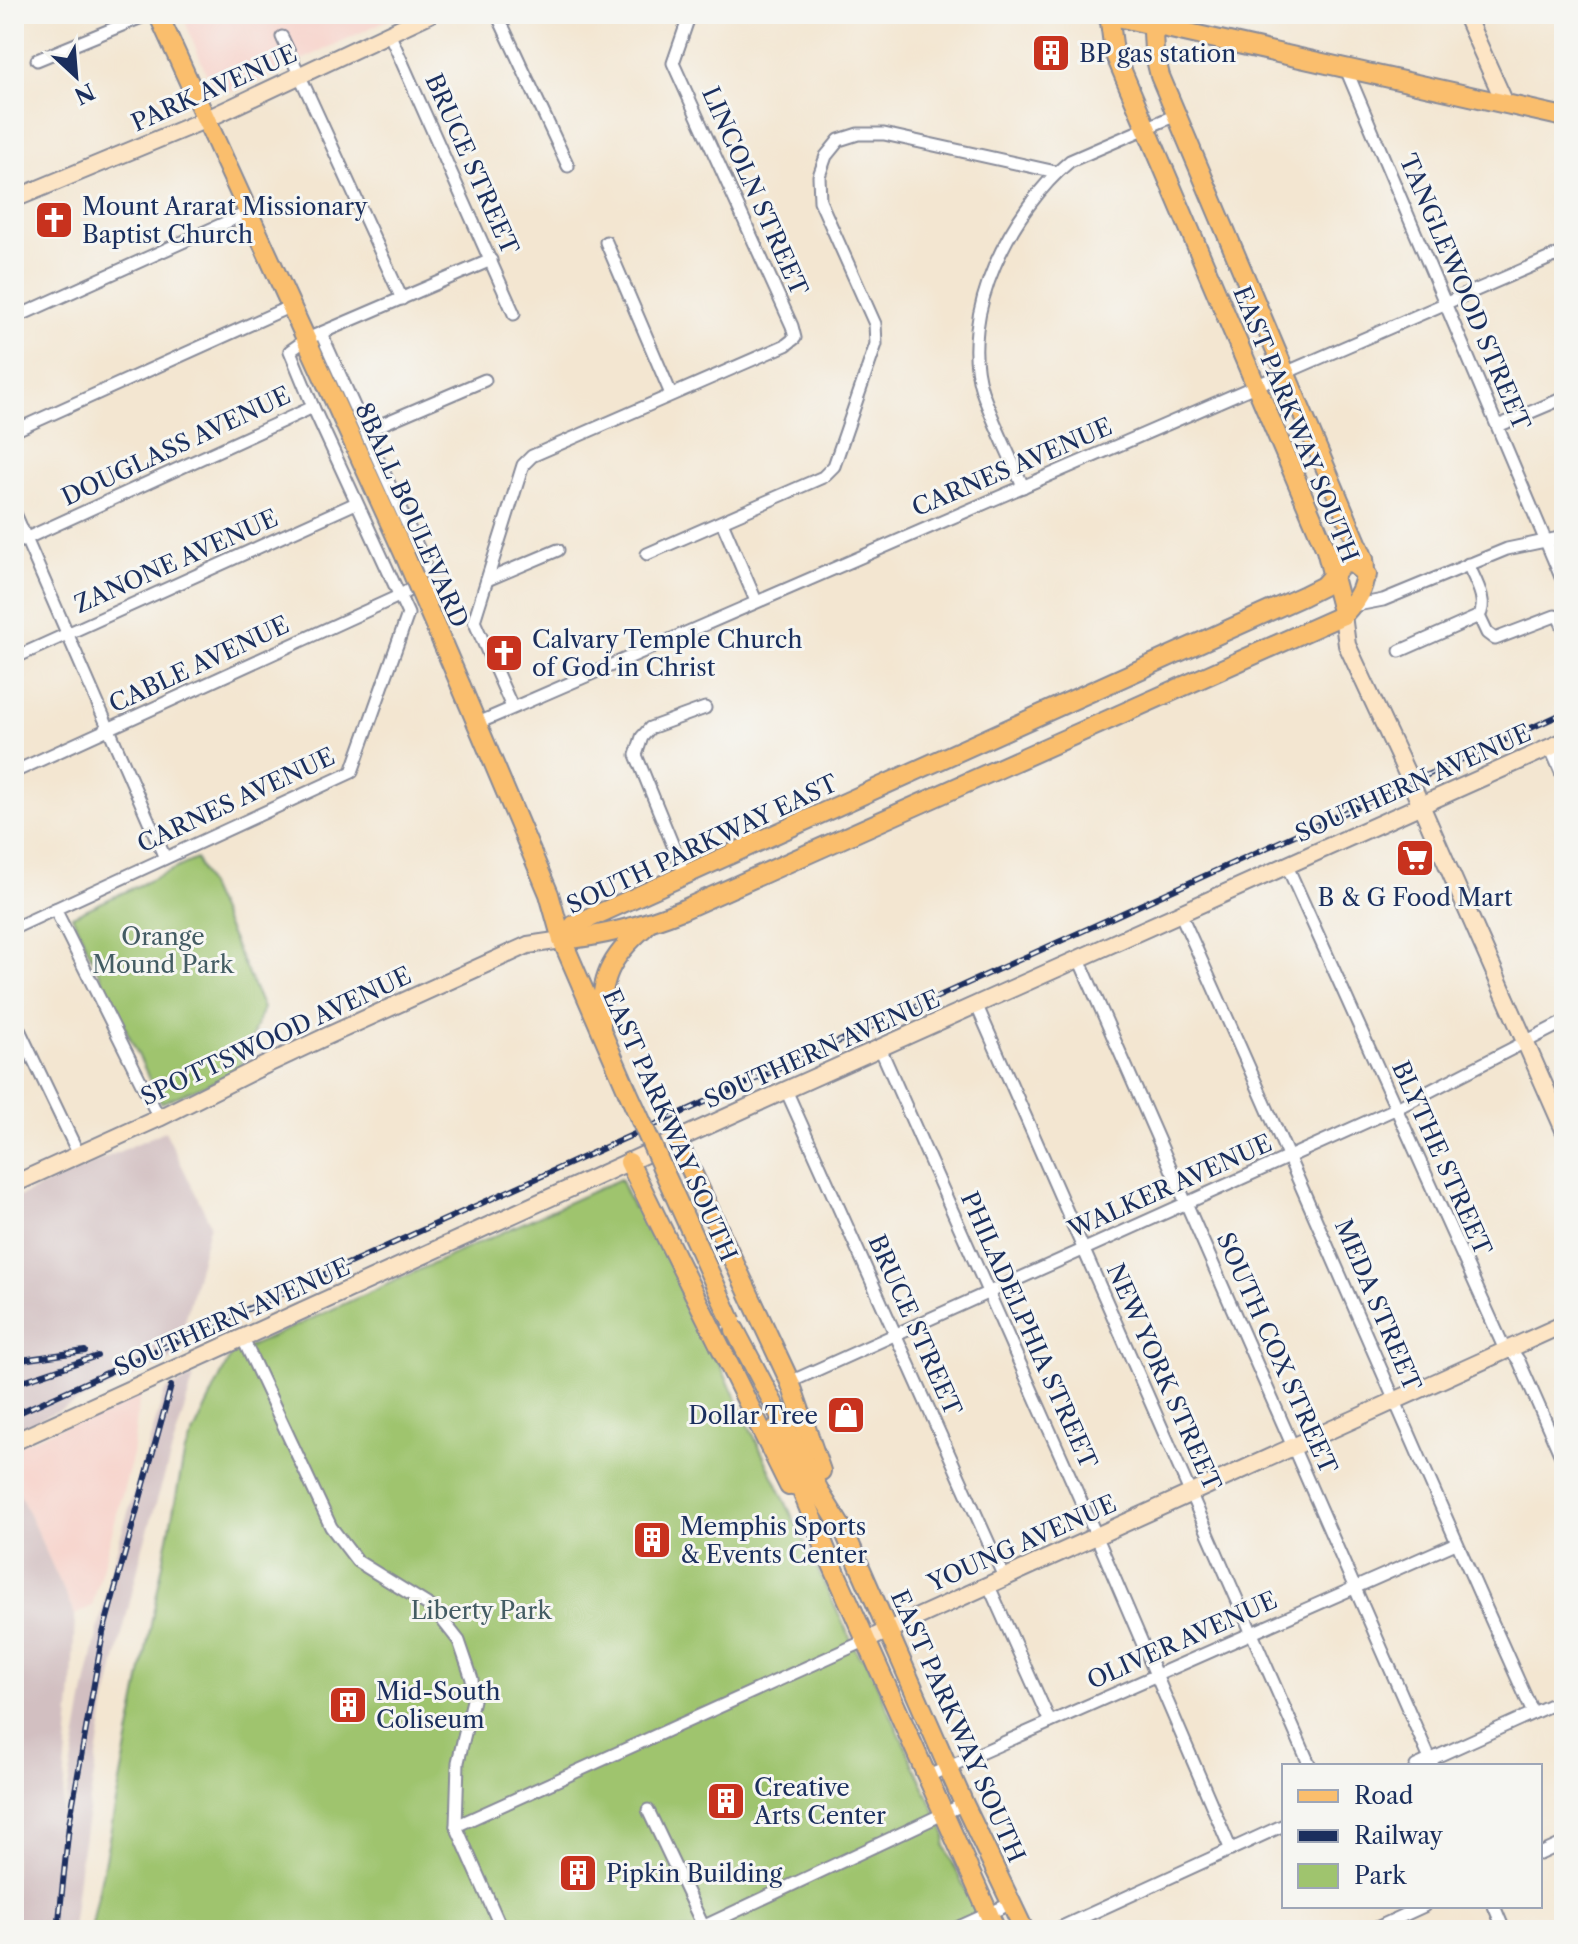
<svg xmlns="http://www.w3.org/2000/svg" width="1578" height="1944" viewBox="0 0 1578 1944" font-family="'Libre Caslon Text',serif">
	<style>
		.built { fill: #f7d1c9 }
		.industrial { fill: #d2bfc1 }
		.green { fill: #9fc46e; stroke: #5d7a66; stroke-width: 2 }
		.lines { fill: none; stroke-linecap: round; stroke-linejoin: round }
		.street-casing { stroke: #878a98; stroke-width: 15 }
		.secondary-casing { stroke: #878a98; stroke-width: 20 }
		.primary-casing { stroke: #878a98; stroke-width: 22 }
		.street { stroke: #fff; stroke-width: 11 }
		.secondary { stroke: #fde5c5; stroke-width: 16 }
		.primary { stroke: #fabe6d; stroke-width: 18 }
		.rail-casing { stroke: #1b2f5e; stroke-width: 6 }
		.rail { stroke: #f6f6f2; stroke-width: 3; stroke-dasharray: 9; stroke-linecap: butt }
		.secondary-bridge-casing { stroke: #878a98; stroke-width: 20; stroke-linecap: butt }
		.primary-bridge-casing { stroke: #878a98; stroke-width: 22; stroke-linecap: butt }
		.secondary-bridge { stroke: #fde5c5; stroke-width: 16 }
		.primary-bridge { stroke: #fabe6d; stroke-width: 18 }
		.labels { text-anchor: middle; dominant-baseline: central; stroke-width: 6; stroke-linejoin: round; paint-order: stroke }
		.poi-label { font-size: 24px; fill: #1b2f5e; stroke: #f6f6f2; text-anchor: start }
		.street-label { font-size: 24px; fill: #1b2f5e; stroke: #f6f6f2 }
		.park-label { font-size: 24px; fill: #435c63; stroke: #f6f6f2 }
	</style>
	<rect width="100%" height="100%" fill="#f6f6f2"/>
	<filter id="ink" filterUnits="userSpaceOnUse"><feTurbulence type="fractalNoise" baseFrequency=".0125" numOctaves="2"/><feDisplacementMap in="SourceGraphic" scale="16" xChannelSelector="R" yChannelSelector="G"/><feConvolveMatrix kernelMatrix="1 2 1 2 8 2 1 2 1" color-interpolation-filters="sRGB"/></filter>
	<filter id="wash" filterUnits="userSpaceOnUse"><feTurbulence type="fractalNoise" baseFrequency=".006" numOctaves="4" result="noise"/><feDisplacementMap in="SourceGraphic" scale="32" xChannelSelector="R" yChannelSelector="G"/><feGaussianBlur stdDeviation="1.8" result="paint"/><feColorMatrix in="noise" values="0 0 0 0 0 0 0 0 0 0 0 0 0 0 0 0 0 1.4 0 .05"/><feComposite in="paint" operator="in"/></filter>
	<g filter="url(#wash)">
		<rect width="100%" height="100%" fill="#f3e6d1"/>
		<!-- built -->
		<g class="built">
			<polygon points="182,14 400,14 238,90 228,91 218,88 208,78"/>
			<polygon points="140,1394 131,1462 92,1606 75,1615 14,1482 14,1447"/>
		</g>
		<!-- industrial -->
		<g class="industrial">
			<polygon points="165,1131 210,1223 176,1357 14,1431 14,1199"/>
			<polygon points="194,1377 143,1547 106,1702 80,1860 72,1930 14,1930 14,1482 75,1615 72,1686 60,1835 85,1690 113,1562 165,1391"/>
		</g>
		<!-- green -->
		<g class="green">
			<polygon points="196,859 263,1008 239,1071 161,1103 72,916"/>
			<polygon points="620,1179 633,1208 645,1207 854,1646 859,1656 865,1658 946,1835 945,1846 966,1891 974,1897 989,1930 91,1930 185,1451 231,1355"/>
		</g>
	</g>
	<g filter="url(#ink)">
		<g class="lines">
			<!-- street casing -->
			<g class="street-casing">
				<g id="street">
					<polyline points="497,14 568,166"/>
					<polyline points="389,33 514,314"/>
					<polyline points="282,37 402,299"/>
					<polyline points="37,60 149,14"/>
					<polyline points="1346,69 1561,577"/>
					<polyline points="14,177 22,196"/>
					<polyline points="606,242 671,394"/>
					<polyline points="14,318 249,212"/>
					<polyline points="1498,426 1564,398"/>
					<polyline points="14,431 291,306"/>
					<polyline points="366,431 485,380"/>
					<path d="M1023,487C1010,455 993,423 982,391C957,314 1012,209 1070,161L1176,115"/>
					<polyline points="14,511 165,858"/>
					<polyline points="722,522 756,601"/>
					<polyline points="14,544 313,407"/>
					<polyline points="647,554 823,477 834,466 876,344 875,324 820,201 819,176 826,156 839,140 858,134 884,134 1056,172"/>
					<polyline points="487,580 558,550"/>
					<polyline points="1352,606 1383,600 1507,549 1564,537"/>
					<polyline points="1479,616 1487,633 1495,639 1555,616 1559,618 1564,629"/>
					<path d="M1400,651L1479,616C1489,601 1474,579 1468,564"/>
					<polyline points="14,658 356,503"/>
					<polyline points="512,707 474,621 523,465 532,456 786,345 795,338 792,326 673,63 690,14"/>
					<polyline points="478,723 1564,252"/>
					<polyline points="1550,747 1564,779"/>
					<path d="M14,772L401,595C417,585 426,581 424,561L321,333"/>
					<polyline points="1287,866 1505,1350 1514,1354 1519,1361 1564,1463"/>
					<polyline points="685,875 636,755 642,737 650,728 705,708"/>
					<polyline points="55,909 159,1118"/>
					<path d="M1181,915C1301,1180 1413,1448 1533,1713"/>
					<polyline points="14,928 352,772 408,614 313,407 290,351 307,339 491,260"/>
					<polyline points="1079,959 1433,1766"/>
					<polyline points="977,1006 1310,1766"/>
					<polyline points="14,1019 79,1155"/>
					<polyline points="880,1048 1096,1535 1231,1850"/>
					<polyline points="786,1090 1004,1577"/>
					<polyline points="243,1339 331,1527 357,1561 433,1608 459,1641 472,1679 473,1700 458,1762 456,1826 502,1930"/>
					<polyline points="790,1382 1395,1109 1564,1022"/>
					<polyline points="988,1584 1050,1722"/>
					<polyline points="1416,1766 1564,1699"/>
					<polyline points="926,1777 1456,1543"/>
					<polyline points="648,1810 705,1930"/>
					<polyline points="456,1826 867,1640"/>
					<polyline points="1540,1854 1564,1843"/>
					<polyline points="1494,1906 1504,1930"/>
					<polyline points="696,1930 964,1804"/>
					<polyline points="952,1930 1012,1903"/>
					<polyline points="1055,1930 1284,1825"/>
					<polyline points="1372,1930 1424,1906"/>
				</g>
			</g>
			<!-- secondary casing -->
			<g class="secondary-casing">
				<g id="secondary">
					<polyline points="1465,14 1505,103"/>
					<polyline points="14,199 207,119 430,14"/>
					<polyline points="1343,615 1347,645 1408,776 1564,1130"/>
					<polyline points="323,1038 528,945 562,940"/>
					<polyline points="14,1184 159,1118 257,1069"/>
					<polyline points="14,1442 786,1090 1564,741"/>
					<polyline points="867,1640 1564,1324"/>
				</g>
			</g>
			<!-- primary casing -->
			<g class="primary-casing">
				<g id="primary">
					<polyline points="158,14 405,556"/>
					<polyline points="1104,14 1564,117"/>
					<polyline points="1109,14 1114,52 1326,550 1343,615"/>
					<polyline points="461,686 549,894 562,940 627,1090"/>
					<path d="M562,940C604,936 642,926 682,910L1343,615C1359,598 1368,583 1364,559L1160,76L1154,51L1152,14"/>
					<polyline points="562,940 574,925 1303,596 1323,586 1343,564 1352,563 1367,575"/>
					<path d="M601,1026C600,979 609,958 645,927"/>
					<polyline points="677,1140 790,1382 821,1471"/>
					<polyline points="629,1162 789,1486"/>
					<polyline points="735,1330 822,1496 845,1533 964,1804 1024,1930"/>
					<polyline points="776,1428 830,1560 996,1930"/>
				</g>
			</g>
			<!-- street -->
			<use href="#street" class="street"/>
			<!-- secondary -->
			<use href="#secondary" class="secondary"/>
			<!-- primary -->
			<use href="#primary" class="primary"/>
			<!-- rail casing -->
			<g class="rail-casing">
				<g id="rail">
					<polyline points="14,1361 85,1351"/>
					<polyline points="14,1384 97,1356"/>
					<polyline points="14,1415 1564,713"/>
					<polyline points="58,1930 69,1825 103,1633 171,1386"/>
				</g>
			</g>
			<!-- rail -->
			<use href="#rail" class="rail"/>
			<!-- secondary-bridge casing -->
			<g class="secondary-bridge-casing">
				<polyline id="secondary-bridge" points="257,1069 323,1038"/>
			</g>
			<!-- primary-bridge casing -->
			<g class="primary-bridge-casing">
				<g id="primary-bridge">
					<polyline points="405,556 461,686"/>
					<polyline points="627,1090 732,1322"/>
				</g>
			</g>
			<!-- secondary-bridge -->
			<use href="#secondary-bridge" class="secondary-bridge"/>
			<!-- primary-bridge -->
			<use href="#primary-bridge" class="primary-bridge"/>
		</g>
	</g>
	<!-- icons -->
	<defs>
		<g id="building-square" transform="scale(2)"><rect x="-9" y="-9" width="18" height="18" rx="4" fill="#c8321e" stroke="#f6f6f2"/><path d="M-4-6H4V6H1V3H-1V6H-4ZM-2.5-4.3h1.7v1.8h-1.7ZM.8-4.3h1.7v1.8H.8ZM-2.5-1h1.7V.8h-1.7ZM.8-1h1.7V.8H.8Z" fill="#fff"/></g>
		<g id="church-square" transform="scale(2)"><rect x="-9" y="-9" width="18" height="18" rx="4" fill="#c8321e" stroke="#f6f6f2"/><path d="M-1.2-6h2.4v3.5h3.3v2.4h-3.3V6h-2.4V-.1h-3.3v-2.4h3.3Z" fill="#fff"/></g>
		<g id="supermarket-square" transform="scale(2)"><rect x="-9" y="-9" width="18" height="18" rx="4" fill="#c8321e" stroke="#f6f6f2"/><path d="M-6-5.5h2.5l.6 2H6L4.5 2H-2.5L-4.4-4H-6ZM-1.5 3.2a1.3 1.3 0 1 0 .1 0ZM3 3.2a1.3 1.3 0 1 0 .1 0Z" fill="#fff"/></g>
		<g id="shop-square" transform="scale(2)"><rect x="-9" y="-9" width="18" height="18" rx="4" fill="#c8321e" stroke="#f6f6f2"/><path d="M-5-2.5h2.3a2.7 3.5 0 0 1 5.4 0H5L5.5 6h-11ZM-1.5-2.5h3a1.5 2.3 0 0 0-3 0Z" fill="#fff"/></g>
	</defs>
	<g fill-rule="evenodd">
		<use href="#building-square" x="1051" y="53"/>
		<use href="#church-square" x="54" y="220"/>
		<use href="#church-square" x="504" y="653"/>
		<use href="#supermarket-square" x="1415" y="858"/>
		<use href="#shop-square" x="846" y="1415"/>
		<use href="#building-square" x="652" y="1540"/>
		<use href="#building-square" x="348" y="1705"/>
		<use href="#building-square" x="726" y="1801"/>
		<use href="#building-square" x="578" y="1873"/>
	</g>
	<g class="labels">
		<!-- poi labels -->
		<g class="poi-label">
			<text x="1079" y="53">BP gas station</text>
			<text x="82" y="206">Mount Ararat Missionary<tspan x="82" dy="28">Baptist Church</tspan></text>
			<text x="532" y="639">Calvary Temple Church<tspan x="532" dy="28">of God in Christ</tspan></text>
			<text x="1415" y="897" text-anchor="middle">B &amp; G Food Mart</text>
			<text x="818" y="1415" text-anchor="end">Dollar Tree</text>
			<text x="680" y="1526">Memphis Sports<tspan x="680" dy="28">&amp; Events Center</tspan></text>
			<text x="376" y="1691">Mid-South<tspan x="376" dy="28">Coliseum</tspan></text>
			<text x="754" y="1787">Creative<tspan x="754" dy="28">Arts Center</tspan></text>
			<text x="606" y="1873">Pipkin Building</text>
		</g>
		<!-- street labels -->
		<g class="street-label">
			<text transform="translate(214 88) rotate(-24)">PARK AVENUE</text>
			<text transform="translate(472 164) rotate(66)">BRUCE STREET</text>
			<text transform="translate(755 191) rotate(66)">LINCOLN STREET</text>
			<text transform="translate(1465 292) rotate(67)">TANGLEWOOD STREET</text>
			<text transform="translate(1296 424) rotate(68)">EAST PARKWAY SOUTH</text>
			<text transform="translate(176 446) rotate(-25)">DOUGLASS AVENUE</text>
			<text transform="translate(1012 467) rotate(-23)">CARNES AVENUE</text>
			<text transform="translate(412 515) rotate(66)">8BALL BOULEVARD</text>
			<text transform="translate(176 561) rotate(-24)">ZANONE AVENUE</text>
			<text transform="translate(199 664) rotate(-25)">CABLE AVENUE</text>
			<text transform="translate(1413 783) rotate(-24)">SOUTHERN AVENUE</text>
			<text transform="translate(236 800) rotate(-25)">CARNES AVENUE</text>
			<text transform="translate(702 844) rotate(-25)">SOUTH PARKWAY EAST</text>
			<text transform="translate(276 1036) rotate(-25)">SPOTTSWOOD AVENUE</text>
			<text transform="translate(822 1049) rotate(-24)">SOUTHERN AVENUE</text>
			<text transform="translate(670 1125) rotate(66)">EAST PARKWAY SOUTH</text>
			<text transform="translate(1442 1158) rotate(66)">BLYTHE STREET</text>
			<text transform="translate(1170 1186) rotate(-24)">WALKER AVENUE</text>
			<text transform="translate(1378 1305) rotate(67)">MEDA STREET</text>
			<text transform="translate(232 1317) rotate(-24)">SOUTHERN AVENUE</text>
			<text transform="translate(915 1325) rotate(66)">BRUCE STREET</text>
			<text transform="translate(1029 1330) rotate(66)">PHILADELPHIA STREET</text>
			<text transform="translate(1277 1353) rotate(66)">SOUTH COX STREET</text>
			<text transform="translate(1164 1377) rotate(66)">NEW YORK STREET</text>
			<text transform="translate(1022 1543) rotate(-24)">YOUNG AVENUE</text>
			<text transform="translate(1182 1640) rotate(-24)">OLIVER AVENUE</text>
			<text transform="translate(958 1726) rotate(66)">EAST PARKWAY SOUTH</text>
		</g>
		<!-- park labels -->
		<g class="park-label">
			<text x="163" y="936">Orange<tspan x="163" dy="28">Mound Park</tspan></text>
			<text x="481" y="1610">Liberty Park</text>
		</g>
	</g>
	<!-- margin -->
	<rect width="1578" height="1944" fill="none" stroke="#f6f6f2" stroke-width="48"/>
	<!-- legend -->
	<rect x="1282" y="1764" width="260" height="144" fill="#f6f6f2" stroke="#9ea6b7" stroke-width="2"/>
	<rect x="1298" y="1790" width="40" height="12" fill="#fabe6d" stroke="#9ea6b7" stroke-width="2"/>
	<text x="1354" y="1804" font-size="24" fill="#1b2f5e">Road</text>
	<rect x="1298" y="1830" width="40" height="12" fill="#1b2f5e" stroke="#9ea6b7" stroke-width="2"/>
	<text x="1354" y="1844" font-size="24" fill="#1b2f5e">Railway</text>
	<rect x="1298" y="1864" width="40" height="24" fill="#9fc46e" stroke="#9ea6b7" stroke-width="2"/>
	<text x="1354" y="1884" font-size="24" fill="#1b2f5e">Park</text>
	<!-- north arrow -->
	<g transform="translate(76 76) rotate(154)" stroke="#f6f6f2" stroke-width="6" paint-order="stroke">
	<path d="M0-6L14 30L0 20L-14 30Z" fill="#1b2f5e"/>
	<text y="-12" font-size="22" font-weight="bold" text-anchor="middle" fill="#1b2f5e">N</text>
	</g>
</svg>
